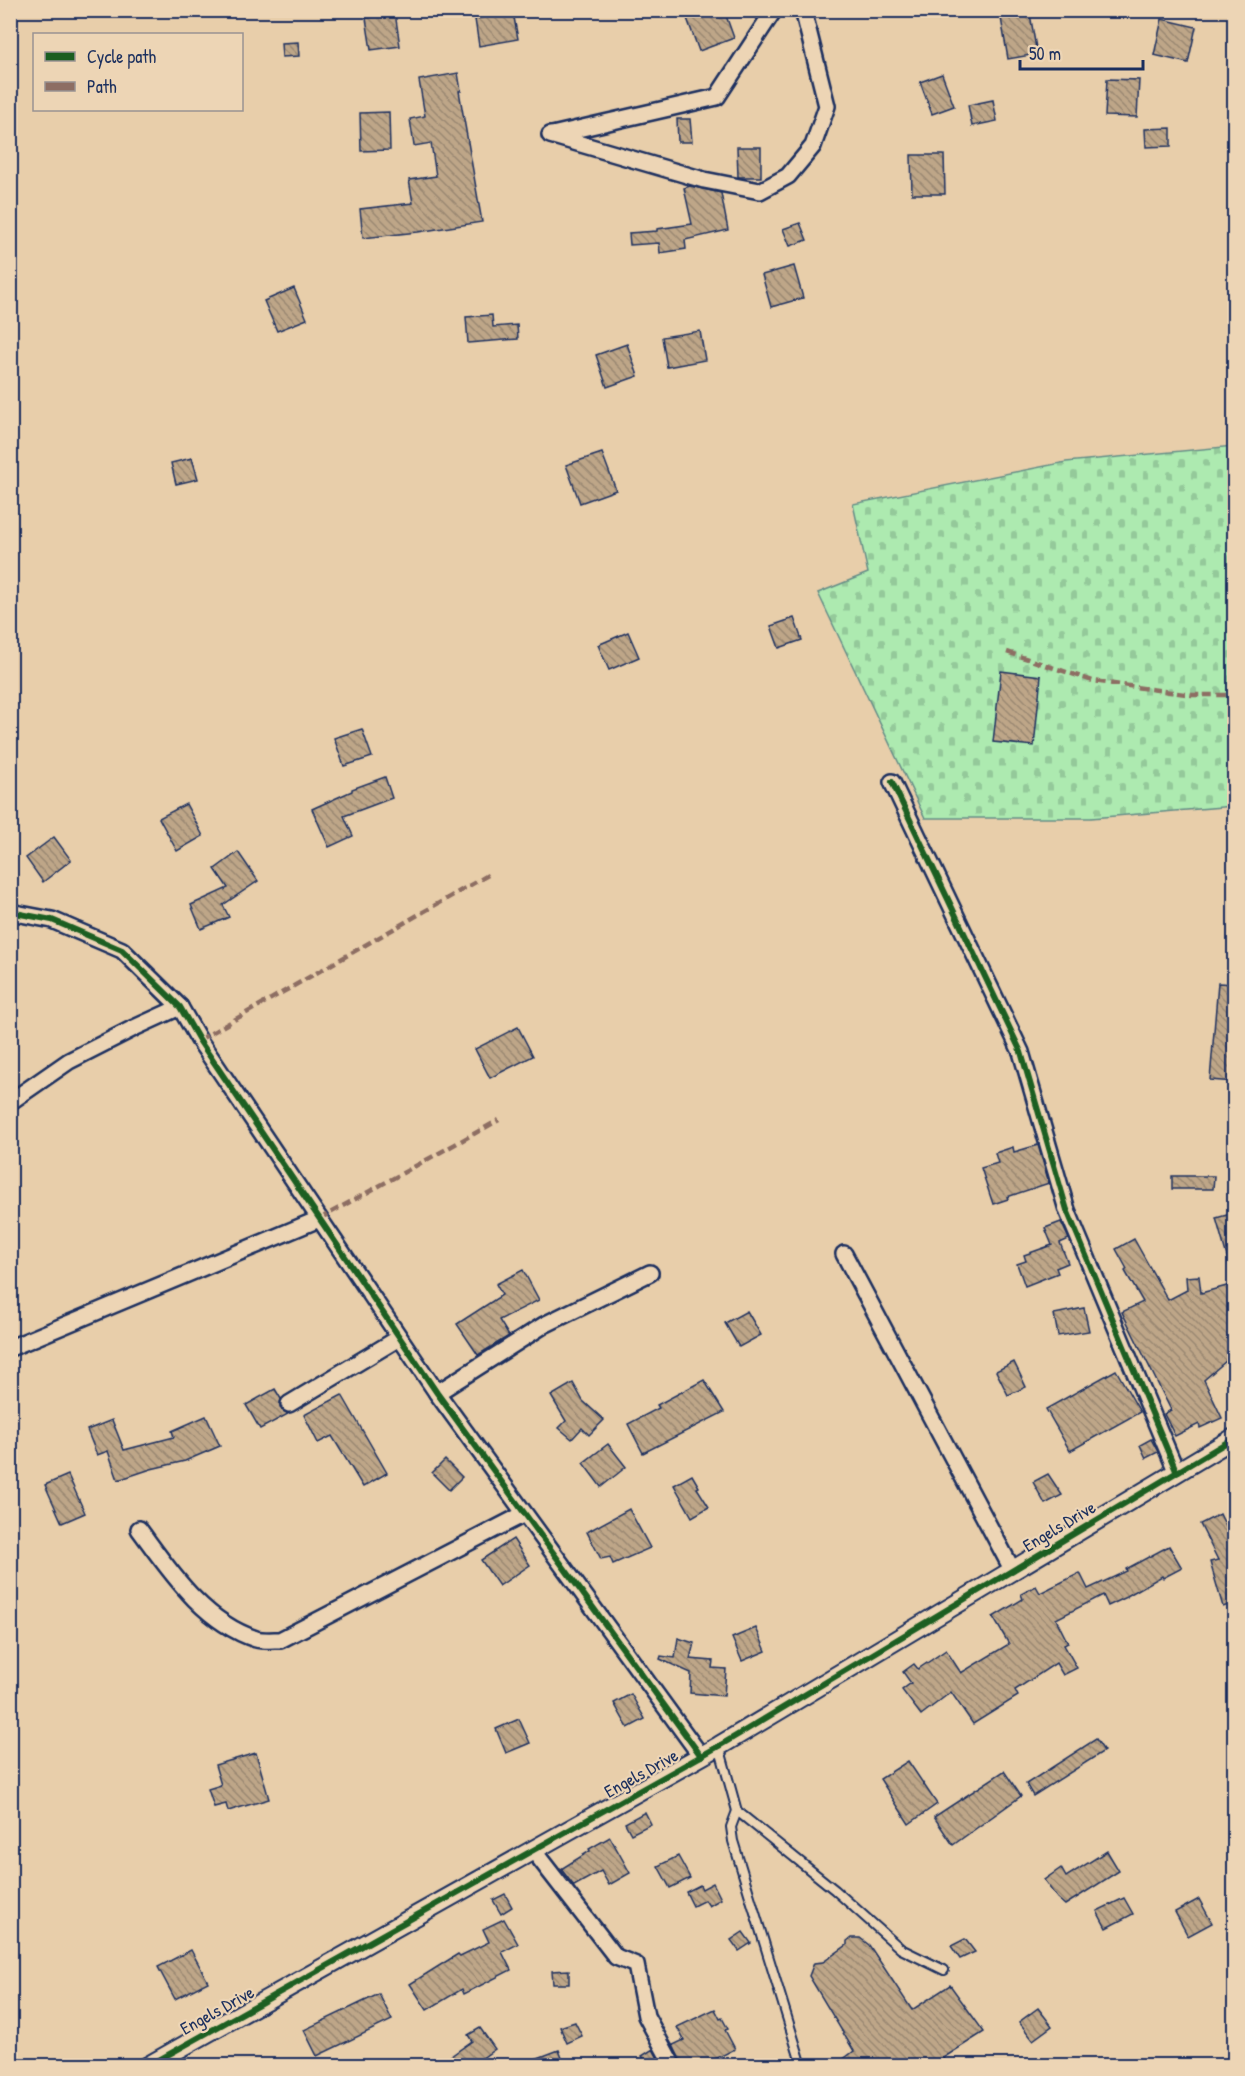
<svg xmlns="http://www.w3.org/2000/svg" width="1245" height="2076" viewBox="0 0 1245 2076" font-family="'Patrick Hand',sans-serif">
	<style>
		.cemetery { fill: url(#cemetery-stones); stroke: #648c87; stroke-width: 1.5 }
		.building { fill: url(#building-back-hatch); stroke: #1b2f5e; stroke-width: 1.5 }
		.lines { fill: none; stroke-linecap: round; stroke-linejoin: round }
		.service-casing { stroke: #1b2f5e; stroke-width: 12 }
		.minor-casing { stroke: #1b2f5e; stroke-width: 20 }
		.tertiary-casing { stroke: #1b2f5e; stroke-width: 22 }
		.service { stroke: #edd5b5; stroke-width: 8 }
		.minor { stroke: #edd5b5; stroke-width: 15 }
		.tertiary { stroke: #edd5b5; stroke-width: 18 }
		.quiet { stroke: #8d6e63; stroke-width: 4.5; stroke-dasharray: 9 4.5; stroke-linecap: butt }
		.cycleway-casing { stroke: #edd5b5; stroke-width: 10 }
		.cycleway { stroke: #1b5e20; stroke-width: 6 }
		.labels { text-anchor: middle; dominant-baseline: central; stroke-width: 4.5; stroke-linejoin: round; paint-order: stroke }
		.street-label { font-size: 18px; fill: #1b2f5e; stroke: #edd5b5 }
	</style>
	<defs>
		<pattern id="cemetery-stones" width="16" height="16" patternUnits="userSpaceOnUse" patternTransform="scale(1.5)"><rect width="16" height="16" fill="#adeab0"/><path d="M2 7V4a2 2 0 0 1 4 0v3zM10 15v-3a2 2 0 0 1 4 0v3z" fill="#94c99a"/></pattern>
		<pattern id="building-back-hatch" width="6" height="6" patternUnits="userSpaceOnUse" patternTransform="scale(1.5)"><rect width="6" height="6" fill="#bea688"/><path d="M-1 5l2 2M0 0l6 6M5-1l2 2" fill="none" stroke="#9a8872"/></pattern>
	</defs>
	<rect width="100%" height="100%" fill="#e8ceaa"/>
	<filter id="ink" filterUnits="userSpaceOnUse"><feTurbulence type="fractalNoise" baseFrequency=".0167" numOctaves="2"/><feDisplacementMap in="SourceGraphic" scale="12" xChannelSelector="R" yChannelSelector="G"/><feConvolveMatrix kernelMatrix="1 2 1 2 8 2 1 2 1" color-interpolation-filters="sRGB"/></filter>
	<g filter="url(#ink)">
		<!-- cemetery -->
		<polygon class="cemetery" points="1234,446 1234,806 1091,818 925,818 818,593 868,573 853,504 1066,462"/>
		<!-- building -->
		<g class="building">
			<polygon points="684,10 724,10 734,38 699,51"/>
			<polygon points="513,12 518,39 479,46 475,19"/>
			<polygon points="395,13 400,46 371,50 366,18"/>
			<polygon points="1030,14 1037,54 1008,59 1001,18"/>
			<polygon points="1162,19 1196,27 1188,63 1154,55"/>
			<polygon points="298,42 299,56 282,57 281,43"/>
			<polygon points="458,73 461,91 459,91 482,222 418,232 363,238 360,209 413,203 409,180 436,176 431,143 414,146 410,119 425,116 419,80"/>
			<polygon points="942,74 954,106 932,114 920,82"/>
			<polygon points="1107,79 1139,80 1137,117 1105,116"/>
			<polygon points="993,100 997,121 972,126 968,105"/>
			<polygon points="389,112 390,150 361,151 360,113"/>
			<polygon points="677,119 690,119 692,142 678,142"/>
			<polygon points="1171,128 1171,146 1146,147 1145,129"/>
			<polygon points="737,147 761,147 761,177 738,177"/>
			<polygon points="911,155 944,155 945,194 912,194"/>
			<polygon points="690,186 721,193 728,230 685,240 686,249 660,253 659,243 630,245 629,233 657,231 657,229 692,224 684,188"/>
			<polygon points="800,223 807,240 790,246 783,229"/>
			<polygon points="794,266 803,298 771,307 762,275"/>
			<polygon points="294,288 307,319 277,331 264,301"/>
			<polygon points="492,315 493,327 517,325 518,339 468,343 466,317"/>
			<polygon points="700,331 705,360 667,367 662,337"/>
			<polygon points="627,344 638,376 607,387 596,355"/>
			<polygon points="602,453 616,490 580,503 566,465"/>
			<polygon points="192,458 198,479 176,484 171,463"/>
			<polygon points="794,618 802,640 779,648 771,626"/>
			<polygon points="628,632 639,657 609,670 598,645"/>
			<polygon points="1001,671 1041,676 1034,746 993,742"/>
			<polygon points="362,729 372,757 344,766 334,738"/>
			<polygon points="385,777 392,798 344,816 353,836 329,847 312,809 352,791 352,789"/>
			<polygon points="186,804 203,836 177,851 159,818"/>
			<polygon points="54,837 71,860 43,882 26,858"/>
			<polygon points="238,852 258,881 223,905 229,917 201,929 191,905 228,888 215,869"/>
			<polygon points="1218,983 1234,984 1234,1082 1210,1080"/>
			<polygon points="518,1027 533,1056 490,1078 475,1049"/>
			<polygon points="1038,1145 1049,1183 1007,1197 1008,1199 993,1204 981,1168 998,1163 995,1153 1013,1147 1014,1152"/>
			<polygon points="1172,1176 1214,1176 1213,1189 1172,1189"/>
			<polygon points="1234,1213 1234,1270 1231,1271 1216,1218"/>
			<polygon points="1061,1222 1069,1239 1060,1243 1068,1263 1056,1268 1058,1273 1025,1286 1017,1264 1026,1261 1024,1255 1052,1245 1045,1228"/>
			<polygon points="1134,1239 1168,1300 1187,1290 1186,1277 1199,1276 1201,1293 1234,1284 1234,1354 1204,1380 1222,1418 1200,1428 1199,1424 1175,1436 1164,1414 1171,1410 1122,1312 1143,1302 1125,1271 1127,1269 1116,1249"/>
			<polygon points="523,1270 539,1300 499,1320 509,1336 478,1355 457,1324 502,1295 496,1284"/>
			<polygon points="1084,1308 1089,1331 1058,1336 1054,1314"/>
			<polygon points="747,1311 761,1335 739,1347 725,1323"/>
			<polygon points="1014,1362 1026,1387 1008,1395 996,1371"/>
			<polygon points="1116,1370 1140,1412 1070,1451 1046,1409"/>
			<polygon points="704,1380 724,1412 643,1453 628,1424 659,1408 657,1405"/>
			<polygon points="573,1383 583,1401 604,1420 589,1435 582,1428 572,1439 559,1428 566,1421 551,1396"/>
			<polygon points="275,1389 281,1399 280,1408 288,1414 260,1429 246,1405"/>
			<polygon points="342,1395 387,1473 363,1487 332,1436 318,1443 304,1415"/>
			<polygon points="206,1416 220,1446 185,1461 151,1469 118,1480 108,1451 97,1455 87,1430 112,1420 124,1450 174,1437 172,1431"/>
			<polygon points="1151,1439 1158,1452 1146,1458 1140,1445"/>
			<polygon points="608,1444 626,1467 601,1487 583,1463"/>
			<polygon points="445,1460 462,1477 449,1490 432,1473"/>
			<polygon points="1048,1474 1062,1495 1045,1504 1033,1482"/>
			<polygon points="68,1475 85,1513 62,1523 45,1485"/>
			<polygon points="692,1475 699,1487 697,1488 709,1507 692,1517 674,1485"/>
			<polygon points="629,1509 650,1548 613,1564 610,1557 601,1559 587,1532"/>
			<polygon points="1220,1514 1234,1543 1234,1603 1223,1607 1210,1562 1218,1560 1200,1524"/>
			<polygon points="513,1539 530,1565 499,1586 481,1560"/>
			<polygon points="1169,1546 1182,1568 1163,1578 1162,1576 1127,1596 1127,1597 1108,1606 1103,1595 1056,1619 1068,1643 1064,1645 1077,1668 1063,1675 1056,1663 1015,1690 1018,1696 973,1724 951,1692 921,1715 902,1690 911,1683 903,1672 914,1664 918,1669 946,1650 961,1673 1009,1644 993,1617 1023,1599 1021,1594 1036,1586 1040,1593 1080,1573 1088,1589 1127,1571 1126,1569"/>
			<polygon points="756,1628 766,1651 742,1661 732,1638"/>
			<polygon points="678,1638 694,1643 690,1659 713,1661 712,1668 726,1669 724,1696 690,1693 691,1673 660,1659 661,1656 675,1658"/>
			<polygon points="631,1694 645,1719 628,1728 614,1703"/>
			<polygon points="519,1719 530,1743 506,1753 496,1729"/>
			<polygon points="1096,1739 1104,1751 1033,1796 1026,1784"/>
			<polygon points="256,1753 269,1799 228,1811 226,1804 214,1807 208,1789 221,1785 215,1765"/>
			<polygon points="908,1761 937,1804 909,1824 880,1779"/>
			<polygon points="1004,1771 1021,1796 953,1845 934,1817"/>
			<polygon points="645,1812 651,1824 631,1834 625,1823"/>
			<polygon points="610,1837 630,1873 609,1885 601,1871 574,1886 561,1869 590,1851 589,1849"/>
			<polygon points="1107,1851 1119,1871 1065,1905 1057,1898 1044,1880 1061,1868 1066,1877"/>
			<polygon points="678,1856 690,1878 670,1888 658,1866"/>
			<polygon points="713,1883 721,1899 709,1906 705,1900 693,1906 686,1892 700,1885 702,1889"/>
			<polygon points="505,1894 512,1907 501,1914 493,1900"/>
			<polygon points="1124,1898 1133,1914 1106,1928 1097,1911"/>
			<polygon points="1199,1899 1212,1923 1188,1936 1175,1912"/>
			<polygon points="504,1919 518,1944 502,1952 511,1970 464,1994 462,1989 427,2010 410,1984 458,1954 460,1956 489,1942 483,1929"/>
			<polygon points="743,1932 751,1943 739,1951 731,1940"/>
			<polygon points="851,1938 860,1938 869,1945 912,2010 950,1985 984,2032 943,2058 949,2066 834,2066 854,2051 809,1976 814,1963 823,1962 847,1945 847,1941"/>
			<polygon points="965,1939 975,1952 960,1959 951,1946"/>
			<polygon points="191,1950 208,1982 175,1999 158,1967"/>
			<polygon points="569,1970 569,1984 553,1984 552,1971"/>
			<polygon points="379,1994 392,2020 317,2056 304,2030"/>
			<polygon points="1038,2008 1052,2026 1033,2040 1019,2022"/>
			<polygon points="715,2009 720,2019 722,2018 728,2029 725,2030 735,2049 702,2066 683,2066 673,2045 684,2040 677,2027"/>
			<polygon points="575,2022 582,2036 567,2043 560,2027"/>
			<polygon points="480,2028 495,2049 471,2066 437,2066 472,2041 468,2035"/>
			<polygon points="653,2049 662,2066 630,2066 644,2059 642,2056"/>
			<polygon points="559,2050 565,2066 523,2066 522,2064"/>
		</g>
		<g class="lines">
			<!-- service casing -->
			<g class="service-casing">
				<g id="service">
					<polyline points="719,1746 737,1811 835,1890 901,1949 944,1970"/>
					<polyline points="737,1811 731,1827 733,1841 802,2066"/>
				</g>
			</g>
			<!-- minor casing -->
			<g class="minor-casing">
				<g id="minor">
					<polyline points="550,135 704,180 760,191 788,176 813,146 827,106 803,10"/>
					<polyline points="552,135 717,97 774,10"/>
					<polyline points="892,782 1021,1052 1067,1210 1177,1473"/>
					<polyline points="10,912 52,920 122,950 180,1007 199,1040 437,1393 701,1756"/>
					<polyline points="10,1102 69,1061 134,1028 180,1007"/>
					<polyline points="844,1254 1013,1571"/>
					<polyline points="10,1348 319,1219"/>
					<polyline points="437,1393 544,1325 650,1273"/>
					<polyline points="289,1404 399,1338"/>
					<path d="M139,1529C170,1571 203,1622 256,1639C263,1641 273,1640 280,1640L524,1514"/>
					<polyline points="533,1850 616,1957 636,1965 646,2016 673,2066"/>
				</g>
			</g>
			<!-- tertiary casing -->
			<g class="tertiary-casing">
				<polyline id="tertiary" points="148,2066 719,1746 1234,1438"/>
			</g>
			<!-- service -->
			<use href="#service" class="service"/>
			<!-- minor -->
			<use href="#minor" class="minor"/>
			<!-- tertiary -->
			<use href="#tertiary" class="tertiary"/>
			<!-- quiet -->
			<g class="quiet">
				<polyline points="1007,652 1093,681 1192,695 1234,695"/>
				<polyline points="199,1040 488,875"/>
				<polyline points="319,1219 499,1120"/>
			</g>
			<!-- cycleway casing -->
			<g class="cycleway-casing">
				<g id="cycleway">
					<polyline points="892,782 1021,1052 1067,1210 1177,1473"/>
					<polyline points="10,912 52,920 122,950 180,1007 199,1040 437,1393 701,1756"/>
					<polyline points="148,2066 719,1746 1234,1438"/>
				</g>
			</g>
			<!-- cycleway -->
			<use href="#cycleway" class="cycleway"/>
		</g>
	</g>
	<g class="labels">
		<!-- street labels -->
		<g class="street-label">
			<text transform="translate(1059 1526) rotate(-31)">Engels Drive</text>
			<text transform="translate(641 1773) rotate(-29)">Engels Drive</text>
			<text transform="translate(217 2010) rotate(-29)">Engels Drive</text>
		</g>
	</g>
	<!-- margin -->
	<rect width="1245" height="2076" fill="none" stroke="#edd5b5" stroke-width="36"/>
	<rect x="18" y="18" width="1209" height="2040" fill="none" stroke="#1b2f5e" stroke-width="2" filter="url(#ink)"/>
	<!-- legend -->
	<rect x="33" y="33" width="210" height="78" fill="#edd5b5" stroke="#999392" stroke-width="1.5"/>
	<rect x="45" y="52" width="30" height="9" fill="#1b5e20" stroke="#999392" stroke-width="1.5"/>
	<text x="87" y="63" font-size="18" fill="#1b2f5e">Cycle path</text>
	<rect x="45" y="82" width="30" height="9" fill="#8d6e63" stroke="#999392" stroke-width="1.5"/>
	<text x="87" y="93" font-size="18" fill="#1b2f5e">Path</text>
	<!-- scale -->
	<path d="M1020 60v9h123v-9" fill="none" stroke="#1b2f5e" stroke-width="3"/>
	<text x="1029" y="60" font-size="18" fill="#1b2f5e" stroke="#edd5b5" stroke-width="4.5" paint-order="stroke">50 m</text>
</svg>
